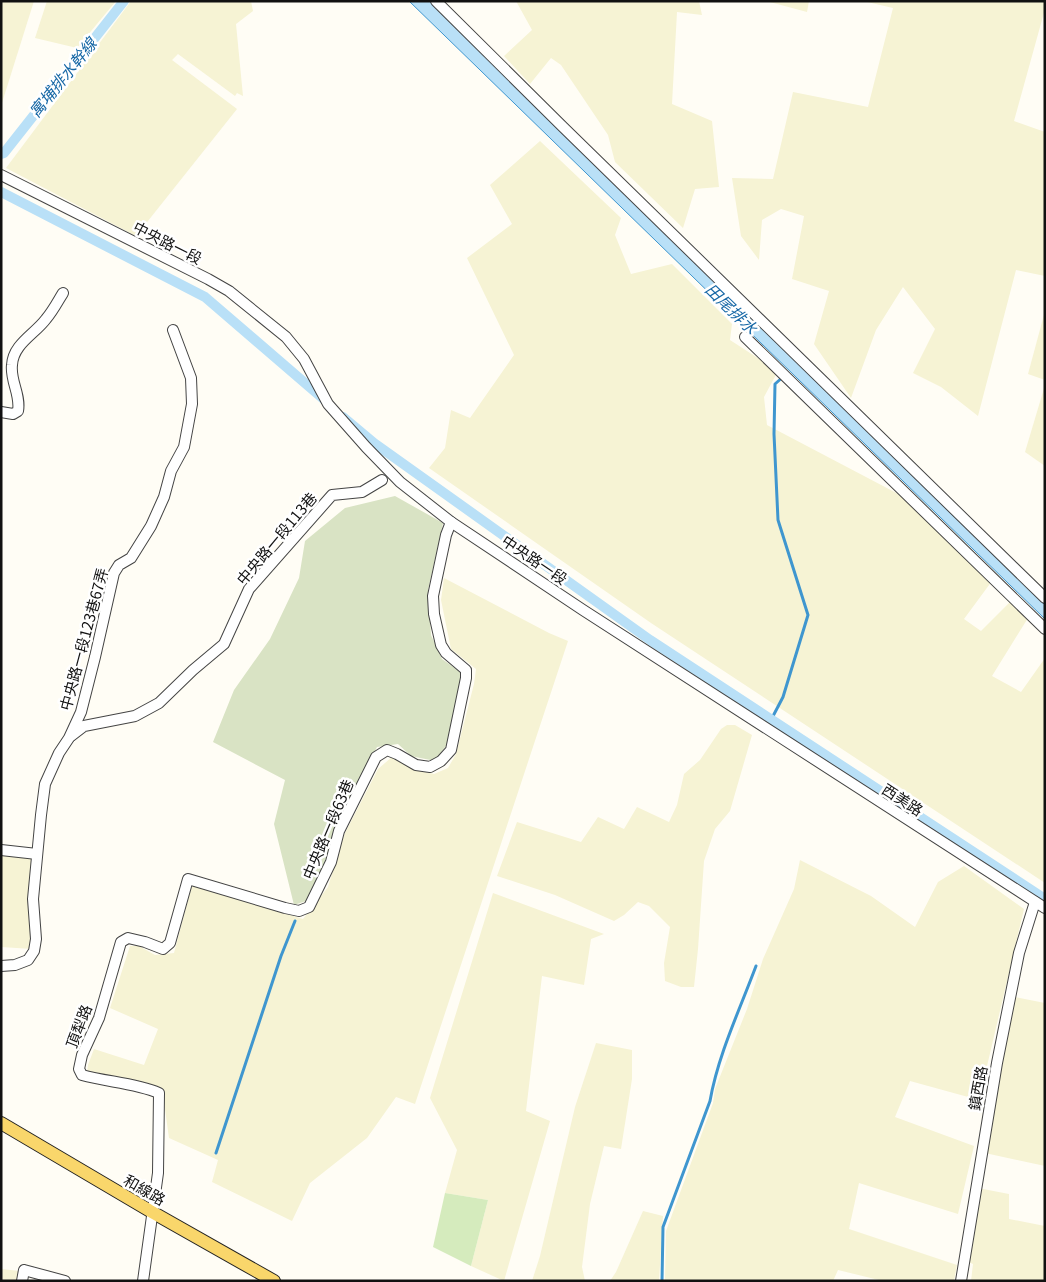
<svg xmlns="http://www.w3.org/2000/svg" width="1046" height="1282" viewBox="0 0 1046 1282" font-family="Georgia,'Noto Sans TC',serif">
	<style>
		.farmland { fill: #f6f3d4 }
		.green { fill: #d5ebbd }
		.cemetery { fill: #d9e3c4 }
		.water { fill: #b9e0f7; stroke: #3f96cf }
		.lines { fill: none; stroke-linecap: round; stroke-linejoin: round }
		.stream { stroke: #3f96cf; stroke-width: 3 }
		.canal { stroke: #b9e0f7; stroke-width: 10 }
		.minor-casing { stroke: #444; stroke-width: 12 }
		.major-casing { stroke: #222; stroke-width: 14 }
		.minor { stroke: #fff; stroke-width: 10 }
		.major { stroke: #f9d66b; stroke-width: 12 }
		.labels { text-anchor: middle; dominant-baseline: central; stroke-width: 5; stroke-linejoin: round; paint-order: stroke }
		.street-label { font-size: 15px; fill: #111; stroke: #fff }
		.water-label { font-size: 16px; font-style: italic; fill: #1768a6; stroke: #fff }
	</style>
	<rect width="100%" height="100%" fill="#fffdf5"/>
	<!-- farmland -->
	<g class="farmland">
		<polygon points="1,1 34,1 1,106"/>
		<polygon points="47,1 116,1 77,48 35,38"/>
		<polygon points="131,1 251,1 253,11 236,24 243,96 237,93 235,96 178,54 172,60 237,109 136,236 6,168"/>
		<polygon points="516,1 699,1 702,15 677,12 672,104 712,121 719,187 695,189 683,228 615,162 608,135 561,65 551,58 530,84 504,56 532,30"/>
		<polygon points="766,1 809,1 807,12"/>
		<polygon points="863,1 1045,1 1045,9 1014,121 1045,132 1045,276 1016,270 978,416 941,387 913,373 935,329 903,287 876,330 851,398 814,344 829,291 792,279 804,216 781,209 762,220 759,260 741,236 732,178 773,179 793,92 868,107 893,8"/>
		<polygon points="540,141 621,218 615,235 631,274 672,264 732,324 730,340 778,371 764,397 767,425 904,497 992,581 964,619 981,631 1012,600 1028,618 992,676 1021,692 1045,658 1045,883 651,623 429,468 445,448 451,410 470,418 514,355 467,258 512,224 490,185"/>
		<polygon points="1045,311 1045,380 1028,374"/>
		<polygon points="1045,385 1045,466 1025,452"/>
		<polygon points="444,578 549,633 568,641 415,1104 396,1097 367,1138 310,1183 292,1221 212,1182 218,1160 169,1138 162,1088 87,1072 88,1065 94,1049 144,1065 158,1029 110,1008 130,946 139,946 155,955 174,953 192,885 303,919 328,887 344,835 378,769 392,757 421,771 434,774 448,768 456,754 474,684 476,669 451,649 441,600"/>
		<polygon points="727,725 735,725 752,735 730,811 715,829 704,861 698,949 694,987 681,987 665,981 664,963 670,927 649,906 638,902 624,915 614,921 555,895 497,876 517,822 581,842 598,817 624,829 637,807 669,822 677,805 684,774 700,760 721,729"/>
		<polygon points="1,850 33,854 32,949 1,947"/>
		<polygon points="800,860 871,896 915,927 938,882 964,866 1024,909 979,1100 910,1081 895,1117 974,1146 958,1214 859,1183 849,1229 957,1265 954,1281 883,1281 838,1270 833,1281 665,1281 666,1231 713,1103 715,1089 747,1009 763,959 794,889"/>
		<polygon points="493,893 604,934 591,939 584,985 542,976 526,1111 550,1121 504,1281 471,1266 488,1200 445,1193 457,1150 430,1098"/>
		<polygon points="1015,997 1045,1003 1045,1166 985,1153"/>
		<polygon points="596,1043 632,1050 632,1079 621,1149 604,1146 590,1204 582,1267 585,1281 532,1281 540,1256 575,1107"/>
		<polygon points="978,1188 1009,1194 1009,1219 1045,1226 1045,1281 971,1281 973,1264 966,1261"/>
		<polygon points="643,1211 663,1216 659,1281 610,1281 616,1272"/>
		<polygon points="1,1269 20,1271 18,1281 1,1281"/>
	</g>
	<!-- green -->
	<polygon class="green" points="445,1193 488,1200 471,1266 433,1247"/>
	<!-- cemetery -->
	<polygon class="cemetery" points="395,496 443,523 428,590 431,635 442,659 462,673 448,743 435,761 411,756 398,744 377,747 337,826 323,867 306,901 294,905 274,824 285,780 213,742 234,690 270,639 299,578 305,541 345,508"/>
	<!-- water -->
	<polygon class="water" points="409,1 430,1 803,365 921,484 1045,605 1045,619"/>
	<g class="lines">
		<!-- stream -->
		<g class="stream">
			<polyline points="771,720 783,697 808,615 778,520 774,434 775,384 784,376"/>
			<polyline points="216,1153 281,956 295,921"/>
			<path d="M662,1281L663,1227L710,1101C718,1055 740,1009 756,966"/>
		</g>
		<!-- canal -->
		<g class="canal">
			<polyline points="1,154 4,153 124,1"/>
			<polyline points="1,192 205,297 327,402"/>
			<polyline points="343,417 374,443 650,640 1045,899"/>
		</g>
		<!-- minor casing -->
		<g class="minor-casing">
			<g id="minor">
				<polyline points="436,1 563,127 1045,598"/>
				<polyline points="1,175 208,279 229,291 286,337 304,359 328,404 366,447 400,482 451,522 583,610 1045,908"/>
				<polyline points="745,337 1045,629"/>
				<path d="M1,412L13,414L18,411C21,395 10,381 12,365C13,344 35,334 46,319C53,311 58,301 63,293"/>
				<polyline points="71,736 84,726 135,716 159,703 193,670 224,644 249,589 332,495 362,492 382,480"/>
				<polyline points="1,850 37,854"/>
				<polyline points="1,966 15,965 28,960 34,951 36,939 33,899 41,815 45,784 59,753 69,738 81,712 95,657 114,573 119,565 131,558 151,526 164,497 171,471 184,447 192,404 191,378 173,330"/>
				<polyline points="22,1281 24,1270 65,1281"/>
				<path d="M143,1281L158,1173L159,1093C135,1083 107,1082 82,1075L79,1069L82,1055L99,1018L121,942L128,938L145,942L163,949L170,943L188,879L285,908L299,911L309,907L331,862L339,831L376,757L387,750L397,754L416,765L430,767L441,761L451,750L466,678V670L446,653L441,645L434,614L433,596L446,535L451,522"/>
				<polyline points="961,1281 997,1063 1019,953 1035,902"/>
			</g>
		</g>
		<!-- major casing -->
		<g class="major-casing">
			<polyline id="major" points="1,1123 152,1212 274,1281"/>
		</g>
		<!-- minor -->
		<use href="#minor" class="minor"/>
		<!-- major -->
		<use href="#major" class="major"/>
	</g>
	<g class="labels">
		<!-- street labels -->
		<g class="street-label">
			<text transform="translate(168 242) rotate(27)">中央路一段</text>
			<text transform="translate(276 538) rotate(-50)">中央路一段113巷</text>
			<text transform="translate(535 559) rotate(34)">中央路一段</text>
			<text transform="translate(83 639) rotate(-75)">中央路一段123巷67弄</text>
			<text transform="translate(903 799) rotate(33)">西美路</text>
			<text transform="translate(327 829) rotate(-67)">中央路一段63巷</text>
			<text transform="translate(78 1026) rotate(-69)">頂犁路</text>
			<text transform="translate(977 1088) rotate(-80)">鎮西路</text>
			<text transform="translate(145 1189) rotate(30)">和線路</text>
		</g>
		<!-- water labels -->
		<g class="water-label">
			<text transform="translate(62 77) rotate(-51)">寓埔排水幹線</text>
			<text transform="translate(732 308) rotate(44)">田尾排水</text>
		</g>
	</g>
	<!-- border -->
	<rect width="1046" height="1282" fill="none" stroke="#111111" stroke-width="5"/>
</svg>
